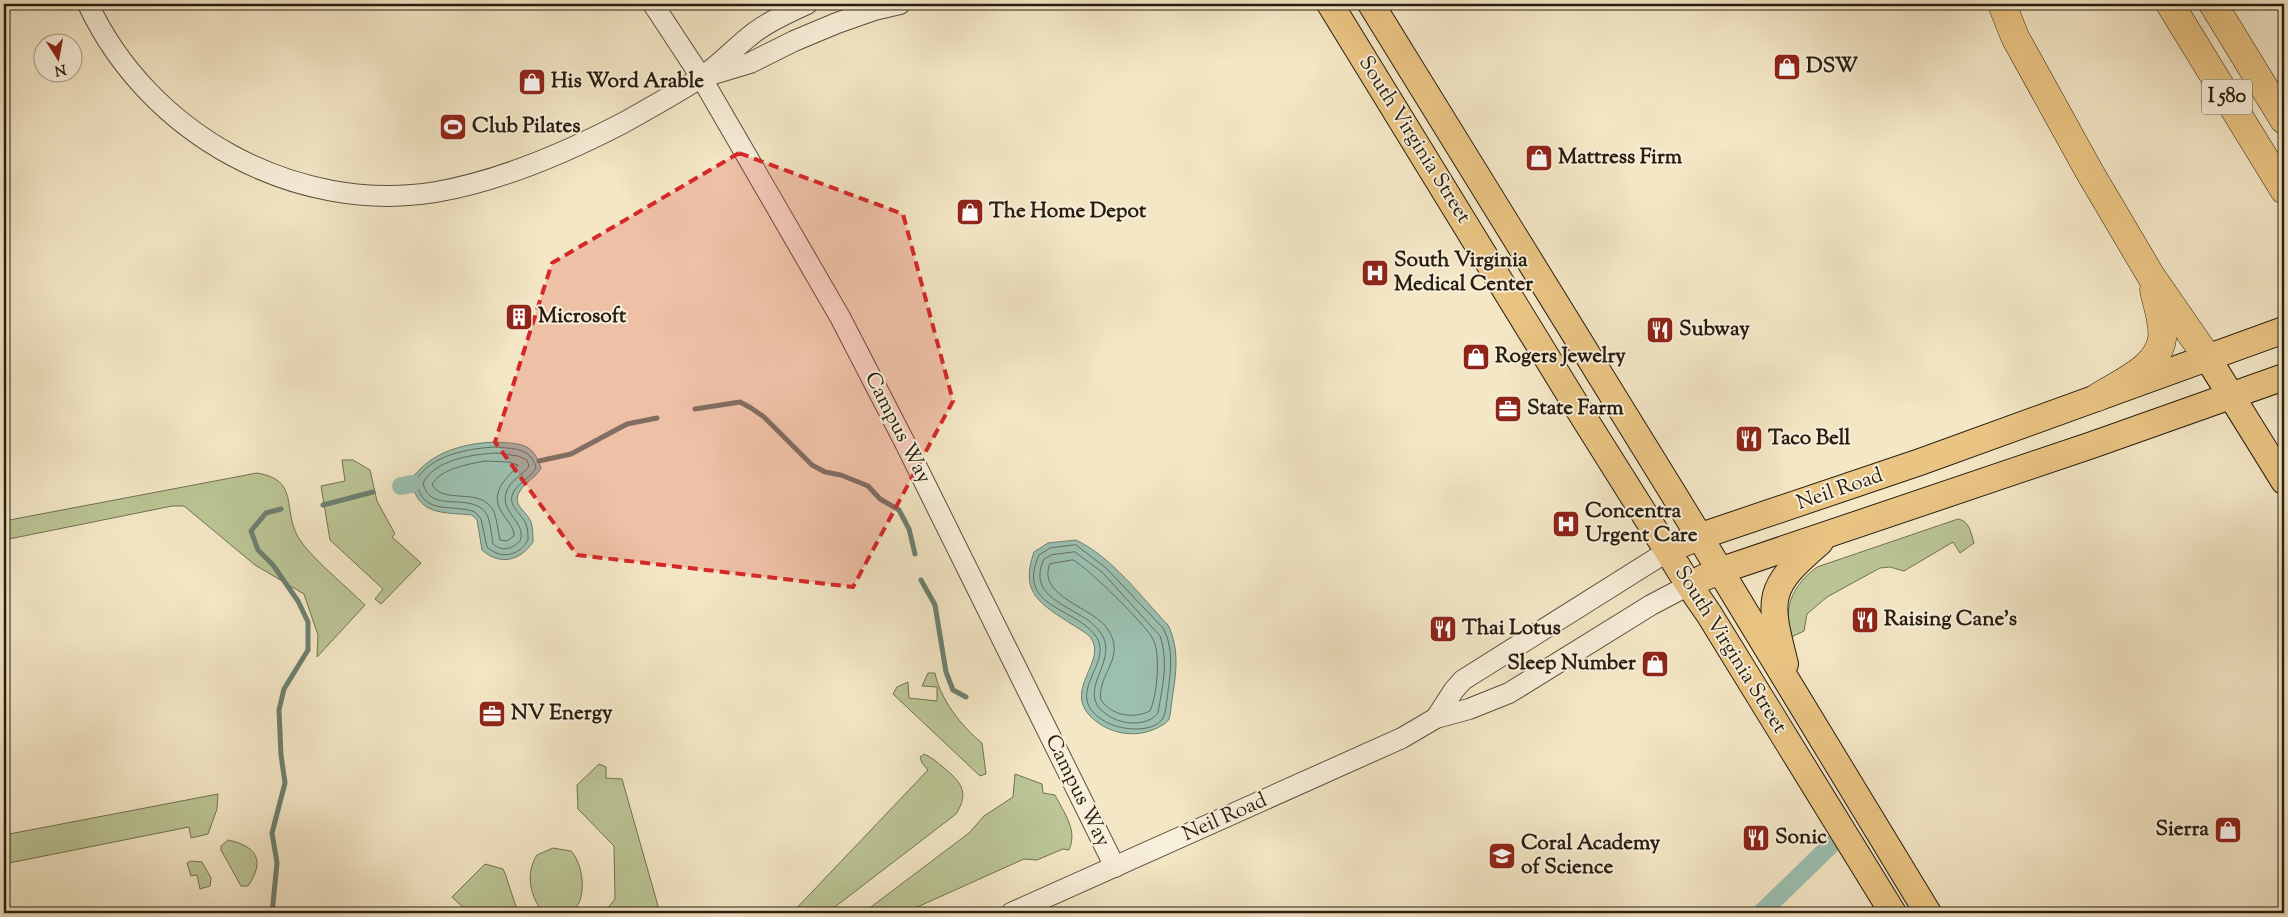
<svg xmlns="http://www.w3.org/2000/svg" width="2288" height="917" viewBox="0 0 2288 917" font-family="'Sorts Mill Goudy',serif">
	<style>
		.green { fill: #bbc595; stroke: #717152 }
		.water { fill: #9cc0b0; stroke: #6d7f70 }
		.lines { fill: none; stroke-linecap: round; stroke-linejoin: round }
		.shore { stroke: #626e60; stroke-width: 1 }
		.stream { stroke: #6d7f70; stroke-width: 5 }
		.canal { stroke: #9cc0b0; stroke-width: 18 }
		.minor-casing { stroke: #5a503e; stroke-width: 22 }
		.major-casing { stroke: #271d10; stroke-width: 28 }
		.highway-casing { stroke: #271d10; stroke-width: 29 }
		.minor { stroke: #f8efda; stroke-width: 20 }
		.major { stroke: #eac483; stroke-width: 26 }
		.highway { stroke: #eac483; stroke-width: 28 }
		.marked { fill: #d62828; fill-opacity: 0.2; stroke: #d62828; stroke-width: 4; stroke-dasharray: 10 6; stroke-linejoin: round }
		.labels { text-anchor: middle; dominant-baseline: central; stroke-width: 4; stroke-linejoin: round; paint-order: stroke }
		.shield { fill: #f8efda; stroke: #665c4d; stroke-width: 1 }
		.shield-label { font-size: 20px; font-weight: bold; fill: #271d10 }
		.poi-label { font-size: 21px; font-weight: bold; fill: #271d10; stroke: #f8efda; text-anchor: start }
		.street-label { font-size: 21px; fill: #271d10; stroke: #f8efda }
	</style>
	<rect width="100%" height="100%" fill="#f4e7c6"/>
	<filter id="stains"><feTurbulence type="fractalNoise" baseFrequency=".004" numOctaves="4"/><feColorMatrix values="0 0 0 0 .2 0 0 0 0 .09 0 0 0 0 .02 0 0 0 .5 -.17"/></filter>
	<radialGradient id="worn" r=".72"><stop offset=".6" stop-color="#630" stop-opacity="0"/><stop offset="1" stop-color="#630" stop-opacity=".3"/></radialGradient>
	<!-- green -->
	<g class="green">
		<polygon points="342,460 353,460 370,470 377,501 395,534 392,537 421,563 381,604 375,599 383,589 330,540 321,486 345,481"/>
		<path d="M257,473C300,480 282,508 298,537C310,557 347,587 365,605L317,657L318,635L304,594L255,565L184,506H172L4,540V521Z"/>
		<path d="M1958,519C1970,521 1971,534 1974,543L1960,553L1953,542L1904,571L1890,567L1880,568L1827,597L1807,614L1804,631L1791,637C1783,607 1792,586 1817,567Z"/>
		<path d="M928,673H935C940,699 962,727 982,743L986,774L980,776L893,694L897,687L908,682L909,698L937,701V687L922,686Z"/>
		<path d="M924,754C931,757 937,762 943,767C961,782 970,792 956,814L827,913H792L928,770L922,763L920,757Z"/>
		<polygon points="599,764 606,767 606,778 622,779 660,913 604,913 615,899 614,846 578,809 577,785"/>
		<path d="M1015,774L1042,784L1043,793L1055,795C1064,813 1078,830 1069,850L1063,849L1037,860L1024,859L904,913H863L969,833L984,816L1013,797Z"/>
		<polygon points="218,794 217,809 208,834 191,838 189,827 4,864 4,835"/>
		<path d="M228,840C256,846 266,860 248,886H241L221,850V846Z"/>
		<path d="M553,848L571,851C584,864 589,906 568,913C562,915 550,914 544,913C530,898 525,873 537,855Z"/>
		<polygon points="191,861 202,862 211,878 210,886 200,889 197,875 191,876 187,863"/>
		<polygon points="485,864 503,869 505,873 518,913 469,913 452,897"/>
	</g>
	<!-- water -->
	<g class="water">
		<path d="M496,442C520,444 533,442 541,468C536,478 526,481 520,491C511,505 526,510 531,522C533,528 533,536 533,542C520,561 500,566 482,550L477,520L472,515C442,512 418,516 411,480C430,452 464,443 496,442Z"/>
		<path d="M1076,540C1113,558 1140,596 1168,625C1180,650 1176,674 1172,700C1171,705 1171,714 1169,719C1167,723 1161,726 1157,728C1135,739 1108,734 1090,716C1064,689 1107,661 1091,638C1087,633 1079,629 1073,625C1041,604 1019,594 1034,552L1048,543Z"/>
	</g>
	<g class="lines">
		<!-- shore -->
		<g class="shore">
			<path d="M496,447C514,449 529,447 536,467C532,478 518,482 513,493C507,506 522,514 526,524C528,529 528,535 528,540C519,556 501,560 487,547L481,519L475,512C451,503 423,517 416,481C429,455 470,448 496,447Z"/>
			<path d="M496,453L518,456L527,460L529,466C522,476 510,480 506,493C500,513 527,522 520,541C512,549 502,552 493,544C491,535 491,521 486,513C470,491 430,515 423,483C434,460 473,454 496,453Z"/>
			<path d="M485,461L508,462L518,465C513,473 503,479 499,490C491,511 514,520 514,536L507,541L500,540C498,531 497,520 494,512C481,485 445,506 432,485C439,469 469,464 485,461Z"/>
			<path d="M1076,545L1106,568L1163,628C1175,650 1170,675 1167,699C1166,704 1166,713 1163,718C1153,734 1120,730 1106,722C1058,695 1117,663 1095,635C1072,606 1016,607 1039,555L1050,548Z"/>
			<path d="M1075,552L1102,572L1160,636C1169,662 1162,688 1158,713C1153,720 1143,723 1134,723C1124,723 1114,720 1106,714C1073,691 1122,660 1100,632C1082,606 1024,602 1044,559L1051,555Z"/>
			<path d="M1073,560C1085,565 1147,626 1153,639C1161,654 1157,696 1150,711C1133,719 1112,716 1101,700C1096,674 1129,657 1106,627C1091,607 1036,595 1050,564Z"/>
		</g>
		<!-- stream -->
		<g class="stream">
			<polyline points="695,409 740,402 751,408 764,417 812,465 825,472 841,475 868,486 880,499 899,510 909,529 915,554"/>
			<polyline points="539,461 571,454 627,424 657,418"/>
			<polyline points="323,505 373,492"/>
			<polyline points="921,580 935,605 946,672 953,690 966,697"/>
			<polyline points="272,913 277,863 272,833 285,783 281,755 279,710 284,689 308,650 308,622 298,601 273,565 258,550 251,531 266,513 281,509"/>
		</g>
		<!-- canal -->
		<g class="canal">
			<polyline points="401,486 412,484"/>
			<polyline points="1761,913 1832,844"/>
		</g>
		<!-- minor casing -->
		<g class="minor-casing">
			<g id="minor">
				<path d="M88,4C148,133 294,215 436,192C501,181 565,153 623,123C648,109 675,94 700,78C720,65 736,46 755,32C771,20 790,12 807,4"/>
				<polyline points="653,4 701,77 840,317 904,441 1115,867"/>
				<polyline points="710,75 750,63 794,41 837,23 874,10 900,4"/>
				<polyline points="1436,718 1454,690 1463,680 1668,551"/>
				<polyline points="1011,913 1402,738 1436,718 1469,709 1509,693 1651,605 1689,585"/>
			</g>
		</g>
		<!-- major casing -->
		<g class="major-casing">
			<g id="major">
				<polyline points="1330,4 1584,418 1689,585 1709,614 1893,913"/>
				<polyline points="1371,4 1676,498 1928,913"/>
				<polyline points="2207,357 2284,481"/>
				<polyline points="1682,544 1698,537 1920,462 2284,330"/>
				<polyline points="1703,578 1719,571 2092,445 2284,377"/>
				<path d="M1785,664C1768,598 1766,588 1820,542"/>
			</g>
		</g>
		<!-- highway casing -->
		<g class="highway-casing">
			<g id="highway">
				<polyline points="2002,4 2015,37 2089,171 2151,276 2207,357"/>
				<polyline points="2170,4 2284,190"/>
				<polyline points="2213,4 2284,120"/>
				<path d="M2098,397C2120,383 2158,368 2162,339C2164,323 2157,305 2154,290"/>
			</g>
		</g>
		<!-- minor -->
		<use href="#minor" class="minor"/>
		<!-- major -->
		<use href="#major" class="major"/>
		<!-- highway -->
		<use href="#highway" class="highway"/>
	</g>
	<!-- marked area -->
	<path class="marked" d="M739,153L903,214L953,401L853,587L577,555L495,442L552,263Z"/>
	<!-- icons -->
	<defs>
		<g id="shop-square" transform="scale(1.4375)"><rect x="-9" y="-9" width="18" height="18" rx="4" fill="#8f2418" stroke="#f8efda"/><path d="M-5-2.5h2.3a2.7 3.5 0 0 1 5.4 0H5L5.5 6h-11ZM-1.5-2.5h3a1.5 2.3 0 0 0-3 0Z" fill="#fff"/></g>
		<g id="stadium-square" transform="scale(1.4375)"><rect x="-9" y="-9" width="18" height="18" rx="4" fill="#8f2418" stroke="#f8efda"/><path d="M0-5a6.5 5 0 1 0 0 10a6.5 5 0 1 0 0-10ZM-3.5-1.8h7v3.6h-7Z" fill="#fff"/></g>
		<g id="hospital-square" transform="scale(1.4375)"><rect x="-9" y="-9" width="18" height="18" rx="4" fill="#8f2418" stroke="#f8efda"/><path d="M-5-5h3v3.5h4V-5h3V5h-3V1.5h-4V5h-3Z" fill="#fff"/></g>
		<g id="building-square" transform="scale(1.4375)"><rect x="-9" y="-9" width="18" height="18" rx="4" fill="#8f2418" stroke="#f8efda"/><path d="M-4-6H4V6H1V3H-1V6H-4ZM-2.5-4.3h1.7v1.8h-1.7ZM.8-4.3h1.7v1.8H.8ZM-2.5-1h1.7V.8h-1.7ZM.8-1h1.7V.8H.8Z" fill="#fff"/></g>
		<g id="restaurant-square" transform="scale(1.4375)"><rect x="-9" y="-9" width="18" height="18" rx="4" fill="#8f2418" stroke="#f8efda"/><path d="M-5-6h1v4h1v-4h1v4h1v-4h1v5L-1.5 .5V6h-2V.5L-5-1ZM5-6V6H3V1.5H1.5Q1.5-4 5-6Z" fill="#fff"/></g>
		<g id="office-square" transform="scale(1.4375)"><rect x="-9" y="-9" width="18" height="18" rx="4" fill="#8f2418" stroke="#f8efda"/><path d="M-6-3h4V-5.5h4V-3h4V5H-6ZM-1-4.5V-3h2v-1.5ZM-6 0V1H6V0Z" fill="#fff"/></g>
		<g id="school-square" transform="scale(1.4375)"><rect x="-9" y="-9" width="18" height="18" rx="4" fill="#8f2418" stroke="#f8efda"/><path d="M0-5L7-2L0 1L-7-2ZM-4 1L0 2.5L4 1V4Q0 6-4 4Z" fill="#fff"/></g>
	</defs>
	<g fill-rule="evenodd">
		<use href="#shop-square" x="1787" y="67"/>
		<use href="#shop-square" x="532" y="82"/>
		<use href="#stadium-square" x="453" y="127"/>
		<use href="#shop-square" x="1539" y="158"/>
		<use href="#shop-square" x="970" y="212"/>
		<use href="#hospital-square" x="1375" y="273"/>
		<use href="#building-square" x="519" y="317"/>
		<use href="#restaurant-square" x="1660" y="330"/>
		<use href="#shop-square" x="1476" y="357"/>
		<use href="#office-square" x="1508" y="409"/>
		<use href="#restaurant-square" x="1749" y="439"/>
		<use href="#hospital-square" x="1566" y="524"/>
		<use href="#restaurant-square" x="1865" y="620"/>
		<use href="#restaurant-square" x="1443" y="629"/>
		<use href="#shop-square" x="1655" y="664"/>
		<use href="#office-square" x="492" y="714"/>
		<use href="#shop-square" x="2228" y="830"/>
		<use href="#restaurant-square" x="1756" y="838"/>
		<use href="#school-square" x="1502" y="856"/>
	</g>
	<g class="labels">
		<!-- shield labels -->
		<rect class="shield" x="2202" y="79.5" width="50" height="35" rx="4"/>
		<g class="shield-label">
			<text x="2227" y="97">I 580</text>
		</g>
		<!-- poi labels -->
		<g class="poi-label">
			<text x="1806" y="67">DSW</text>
			<text x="551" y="82">His Word Arable</text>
			<text x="472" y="127">Club Pilates</text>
			<text x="1558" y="158">Mattress Firm</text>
			<text x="989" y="212">The Home Depot</text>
			<text x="1394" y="261">South Virginia<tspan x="1394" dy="24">Medical Center</tspan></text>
			<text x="538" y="317">Microsoft</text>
			<text x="1679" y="330">Subway</text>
			<text x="1495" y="357">Rogers Jewelry</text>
			<text x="1527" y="409">State Farm</text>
			<text x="1768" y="439">Taco Bell</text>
			<text x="1585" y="512">Concentra<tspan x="1585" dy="24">Urgent Care</tspan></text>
			<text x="1884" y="620">Raising Cane's</text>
			<text x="1462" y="629">Thai Lotus</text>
			<text x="1636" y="664" text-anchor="end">Sleep Number</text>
			<text x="511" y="714">NV Energy</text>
			<text x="2209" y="830" text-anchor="end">Sierra</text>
			<text x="1775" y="838">Sonic</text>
			<text x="1521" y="844">Coral Academy<tspan x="1521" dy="24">of Science</tspan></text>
		</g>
		<!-- street labels -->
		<g class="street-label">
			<text transform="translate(1414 140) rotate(58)">South Virginia Street</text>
			<text transform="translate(897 428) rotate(63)">Campus Way</text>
			<text transform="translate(1840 490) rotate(-19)">Neil Road</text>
			<text transform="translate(1730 650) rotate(58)">South Virginia Street</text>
			<text transform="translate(1077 791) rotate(64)">Campus Way</text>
			<text transform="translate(1225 818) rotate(-24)">Neil Road</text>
		</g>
	</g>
	<!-- margin -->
	<rect width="2288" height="917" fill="none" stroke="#f4e7c6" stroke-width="20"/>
	<rect x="5" y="5" width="2278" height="907" fill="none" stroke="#271d10" stroke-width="2.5"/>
	<rect x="10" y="10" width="2268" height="897" fill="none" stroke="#271d10"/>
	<!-- north arrow -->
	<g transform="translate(58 58) rotate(169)"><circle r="24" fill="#f8efda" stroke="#a49b89"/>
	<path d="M0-4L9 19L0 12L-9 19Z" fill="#8f2418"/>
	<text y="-8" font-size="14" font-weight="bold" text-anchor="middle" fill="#271d10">N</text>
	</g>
	<rect width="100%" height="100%" filter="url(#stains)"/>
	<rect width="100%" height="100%" fill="url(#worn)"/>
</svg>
